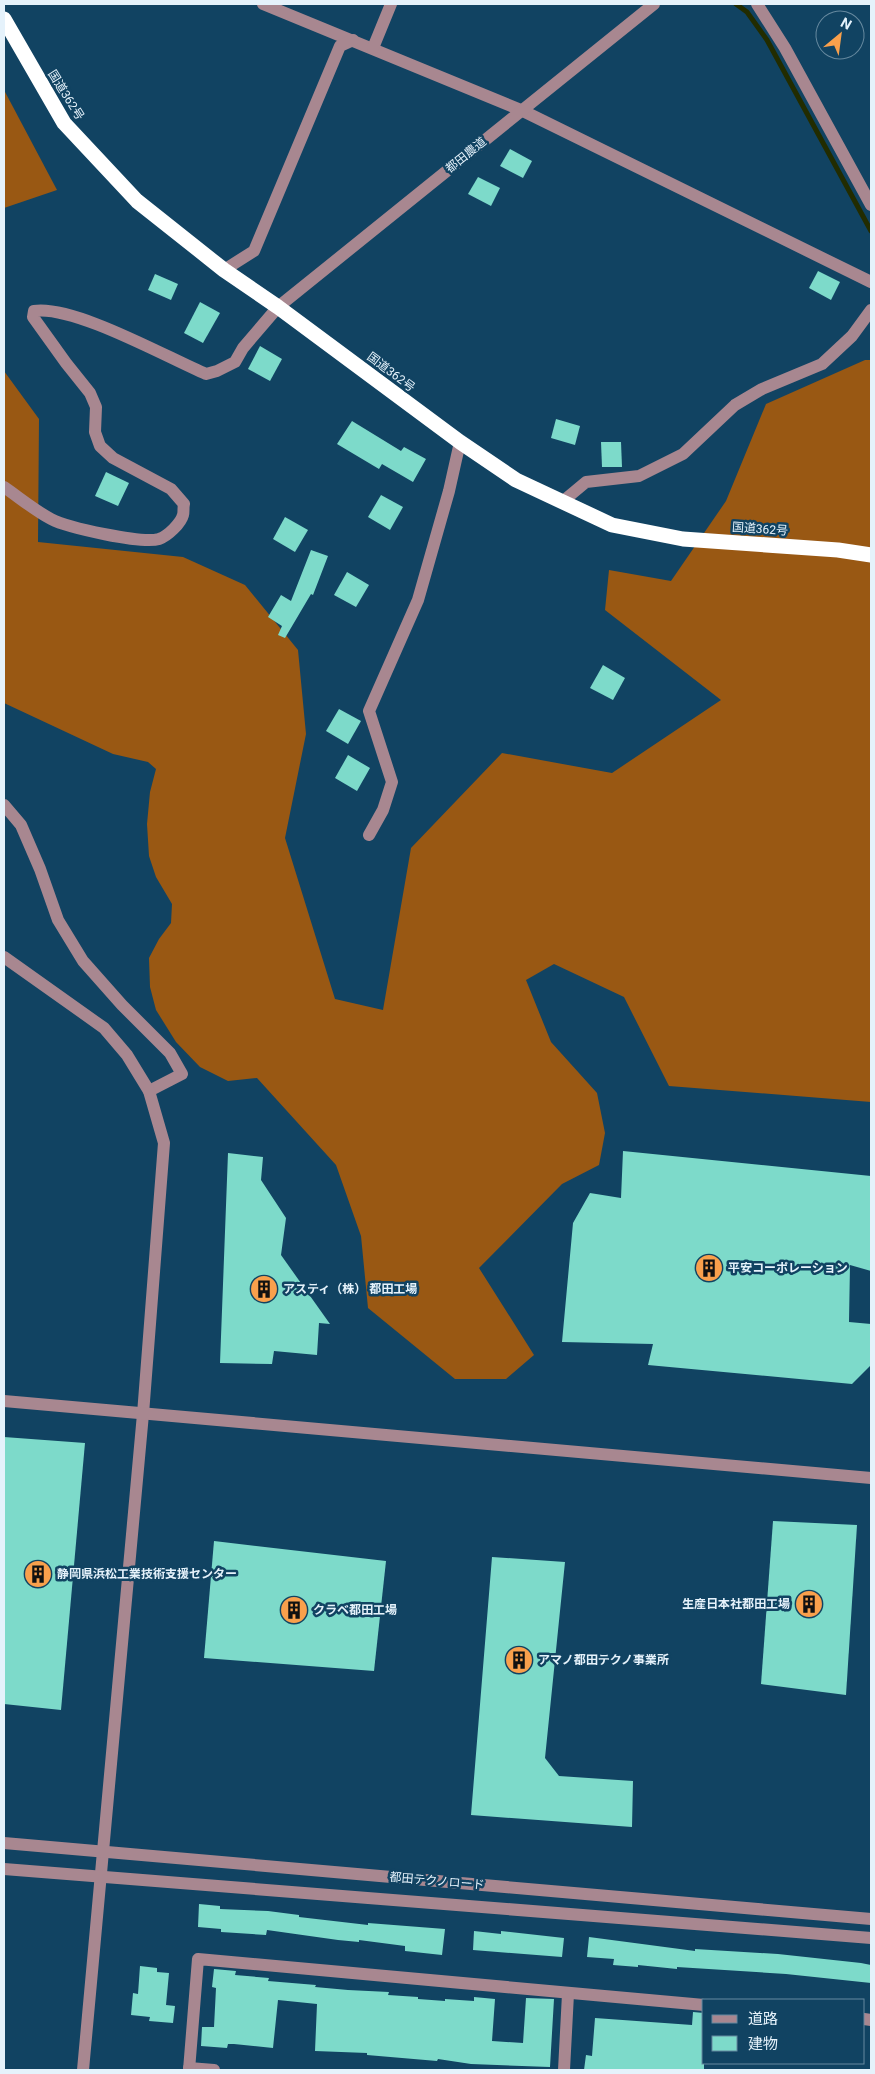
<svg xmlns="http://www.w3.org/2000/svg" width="875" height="2074" viewBox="0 0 875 2074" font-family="Roboto,'Noto Sans JP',sans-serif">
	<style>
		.forest { fill: #995813 }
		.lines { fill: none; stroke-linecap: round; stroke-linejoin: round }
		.stream { stroke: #222c00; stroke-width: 5 }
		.building { fill: #7ddaca }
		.minor { stroke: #a88790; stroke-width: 12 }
		.highway { stroke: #fff; stroke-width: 15 }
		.labels { text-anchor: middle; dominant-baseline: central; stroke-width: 5; stroke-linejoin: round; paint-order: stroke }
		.street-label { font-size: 12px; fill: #e5f2fb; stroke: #114362 }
		.poi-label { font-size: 12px; font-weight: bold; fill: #e5f2fb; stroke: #114362; text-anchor: start }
	</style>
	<rect width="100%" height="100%" fill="#114362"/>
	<!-- forest -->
	<g class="forest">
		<polygon points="4,90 57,190 4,208"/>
		<polygon points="865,360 871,360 871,1102 669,1086 624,997 554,964 526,980 551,1042 597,1093 605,1133 599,1165 562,1184 479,1268 534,1355 506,1379 455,1379 368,1308 361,1236 336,1165 257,1078 228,1081 200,1067 176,1042 156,1010 150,987 149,958 159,939 171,923 172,904 156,877 149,856 147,824 150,792 156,769 148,762 113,754 4,703 4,371 39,419 38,542 183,557 245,585 298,650 306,734 285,838 335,999 383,1010 411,848 502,753 612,773 721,700 605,610 609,570 671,581 726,501 766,404"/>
	</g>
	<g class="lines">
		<!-- stream -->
		<polyline class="stream" points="736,4 747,12 767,40 871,231"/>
	</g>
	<!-- building -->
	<g class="building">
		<polygon points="510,149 532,161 523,178 500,166"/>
		<polygon points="478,177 500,188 491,206 468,194"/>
		<polygon points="818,271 840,282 831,300 809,288"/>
		<polygon points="155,274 178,284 171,300 148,290"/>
		<polygon points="200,302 220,313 203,343 184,333"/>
		<polygon points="260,346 282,359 270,381 248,369"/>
		<polygon points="556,419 580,426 575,445 551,438"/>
		<polygon points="352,421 401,451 404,447 426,459 413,482 382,464 379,469 337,444"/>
		<polygon points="601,442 621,442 622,467 602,467"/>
		<polygon points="106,472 129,483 118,506 95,496"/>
		<polygon points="381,495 403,507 390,530 368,517"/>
		<polygon points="285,517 308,530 295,552 273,539"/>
		<polygon points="311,550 328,556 313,595 311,594 285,638 278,635 282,626 268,617 281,595 291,601"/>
		<polygon points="347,572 369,585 356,607 334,595"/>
		<polygon points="603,665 625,678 613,700 590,688"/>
		<polygon points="339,709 361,721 348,744 326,731"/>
		<polygon points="348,755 370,768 357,791 335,778"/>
		<polygon points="623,1151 871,1176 871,1271 850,1265 849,1322 871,1324 871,1365 852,1384 648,1365 653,1344 562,1342 573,1223 590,1193 621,1198"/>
		<polygon points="228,1153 263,1157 261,1180 286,1218 281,1255 330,1324 319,1323 317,1355 274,1351 272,1364 220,1363"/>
		<polygon points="4,1437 85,1443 61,1710 4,1704"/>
		<polygon points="773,1521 857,1525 846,1695 761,1684"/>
		<polygon points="214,1541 386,1561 374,1671 204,1658"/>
		<polygon points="492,1557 565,1562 545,1758 559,1776 633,1781 632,1827 471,1815"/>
		<polygon points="199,1904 220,1906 220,1909 268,1911 299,1915 299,1917 368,1925 368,1923 445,1929 442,1955 405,1951 405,1946 359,1940 359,1942 338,1940 267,1930 266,1935 221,1932 221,1929 198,1927"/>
		<polygon points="474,1931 501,1934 501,1931 564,1938 562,1957 473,1950"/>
		<polygon points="589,1937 695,1951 695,1949 778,1954 861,1963 871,1965 871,1983 786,1974 677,1967 677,1969 638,1965 638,1967 613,1965 614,1959 587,1957"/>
		<polygon points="140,1966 157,1968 157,1972 169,1973 166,2005 175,2006 173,2023 149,2021 150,2017 131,2015 133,1993 138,1994"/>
		<polygon points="214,1969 236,1971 235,1975 269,1978 268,1981 316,1985 315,1987 348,1990 389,1992 388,1995 418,1997 418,1999 445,2001 445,1999 474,2001 474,1997 495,1999 492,2041 523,2043 526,1998 554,1999 550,2067 471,2064 438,2059 437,2061 367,2055 367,2053 315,2051 317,2004 278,2000 273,2048 234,2044 228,2044 227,2048 201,2046 202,2027 214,2027 216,1988 212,1987"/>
		<polygon points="693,2012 704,2013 704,2070 584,2070 586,2055 592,2056 595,2018 692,2025"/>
	</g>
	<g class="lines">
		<!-- minor -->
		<g class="minor">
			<polyline points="263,4 521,110 871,282"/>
			<polyline points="757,4 785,48 871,205"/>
			<polyline points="373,48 391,4"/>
			<polyline points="224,270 254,251 340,46 353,40"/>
			<path d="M4,487C20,498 34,510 51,519C68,528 142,544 159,539C168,536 181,523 183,515C184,512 183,507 184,504L171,489L113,458L100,446L95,432L96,407L90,393L66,363L33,317L34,311C74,305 166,357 206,374L217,371L235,362L243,348L278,307L654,4"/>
			<polyline points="562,502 586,482 639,476 683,454 735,405 762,389 822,364 852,336 871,310"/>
			<polyline points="4,805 21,825 40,869 58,920 83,961 122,1005 170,1053 182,1074 149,1091"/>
			<polyline points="369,835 383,810 392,782 369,711 418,600 449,491 460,442"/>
			<polyline points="4,957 104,1028 127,1055 149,1091 164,1143 143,1414 83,2070"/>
			<polyline points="4,1401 871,1478"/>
			<polyline points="4,1843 871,1919"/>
			<polyline points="4,1869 871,1938"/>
			<polyline points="864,2019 871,2020"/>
			<polyline points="189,2068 214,2070"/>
			<polyline points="189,2070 198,1959 704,2005"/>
			<polyline points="564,2070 568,1994"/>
		</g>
		<!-- highway -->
		<polyline class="highway" points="4,19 64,123 137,201 224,270 278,307 460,442 516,480 612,525 683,539 838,550 871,555"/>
	</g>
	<!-- icons -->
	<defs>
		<g id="building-disc" transform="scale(1.4375)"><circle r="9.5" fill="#f9a04c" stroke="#114362"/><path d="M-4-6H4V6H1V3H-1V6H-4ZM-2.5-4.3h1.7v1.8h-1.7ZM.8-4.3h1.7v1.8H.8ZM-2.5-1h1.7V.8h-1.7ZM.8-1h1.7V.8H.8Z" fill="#111"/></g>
	</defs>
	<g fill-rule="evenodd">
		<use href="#building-disc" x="709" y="1268"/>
		<use href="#building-disc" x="264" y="1289"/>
		<use href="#building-disc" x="38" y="1574"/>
		<use href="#building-disc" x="809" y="1604"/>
		<use href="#building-disc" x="294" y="1610"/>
		<use href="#building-disc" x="519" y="1660"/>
	</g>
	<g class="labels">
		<!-- street labels -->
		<g class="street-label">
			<text transform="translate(66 95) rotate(58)">国道362号</text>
			<text transform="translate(466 155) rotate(-39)">都田農道</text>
			<text transform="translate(391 372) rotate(37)">国道362号</text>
			<text transform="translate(760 529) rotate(4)">国道362号</text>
			<text transform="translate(437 1881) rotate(5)">都田テクノロード</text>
		</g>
		<!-- poi labels -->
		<g class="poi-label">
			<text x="728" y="1268">平安コーポレーション</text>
			<text x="283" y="1289">アスティ（株） 都田工場</text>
			<text x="57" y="1574">静岡県浜松工業技術支援センター</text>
			<text x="790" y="1604" text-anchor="end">生産日本社都田工場</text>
			<text x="313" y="1610">クラベ都田工場</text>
			<text x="538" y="1660">アマノ都田テクノ事業所</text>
		</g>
	</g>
	<!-- border -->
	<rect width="875" height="2074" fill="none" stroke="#e5f2fb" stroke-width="10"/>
	<!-- legend -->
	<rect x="702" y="1999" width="162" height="65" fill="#114362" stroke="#66899f"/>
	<rect x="712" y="2015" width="25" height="8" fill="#a88790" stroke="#66899f"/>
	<text x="748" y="2024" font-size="15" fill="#e5f2fb">道路</text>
	<rect x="712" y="2036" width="25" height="15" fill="#7ddaca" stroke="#66899f"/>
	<text x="748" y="2049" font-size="15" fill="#e5f2fb">建物</text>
	<!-- north arrow -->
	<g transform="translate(840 35) rotate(29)"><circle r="24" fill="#114362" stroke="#66899f"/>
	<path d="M0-4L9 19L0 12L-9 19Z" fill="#f9a04c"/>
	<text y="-8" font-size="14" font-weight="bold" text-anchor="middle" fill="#e5f2fb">N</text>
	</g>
</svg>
